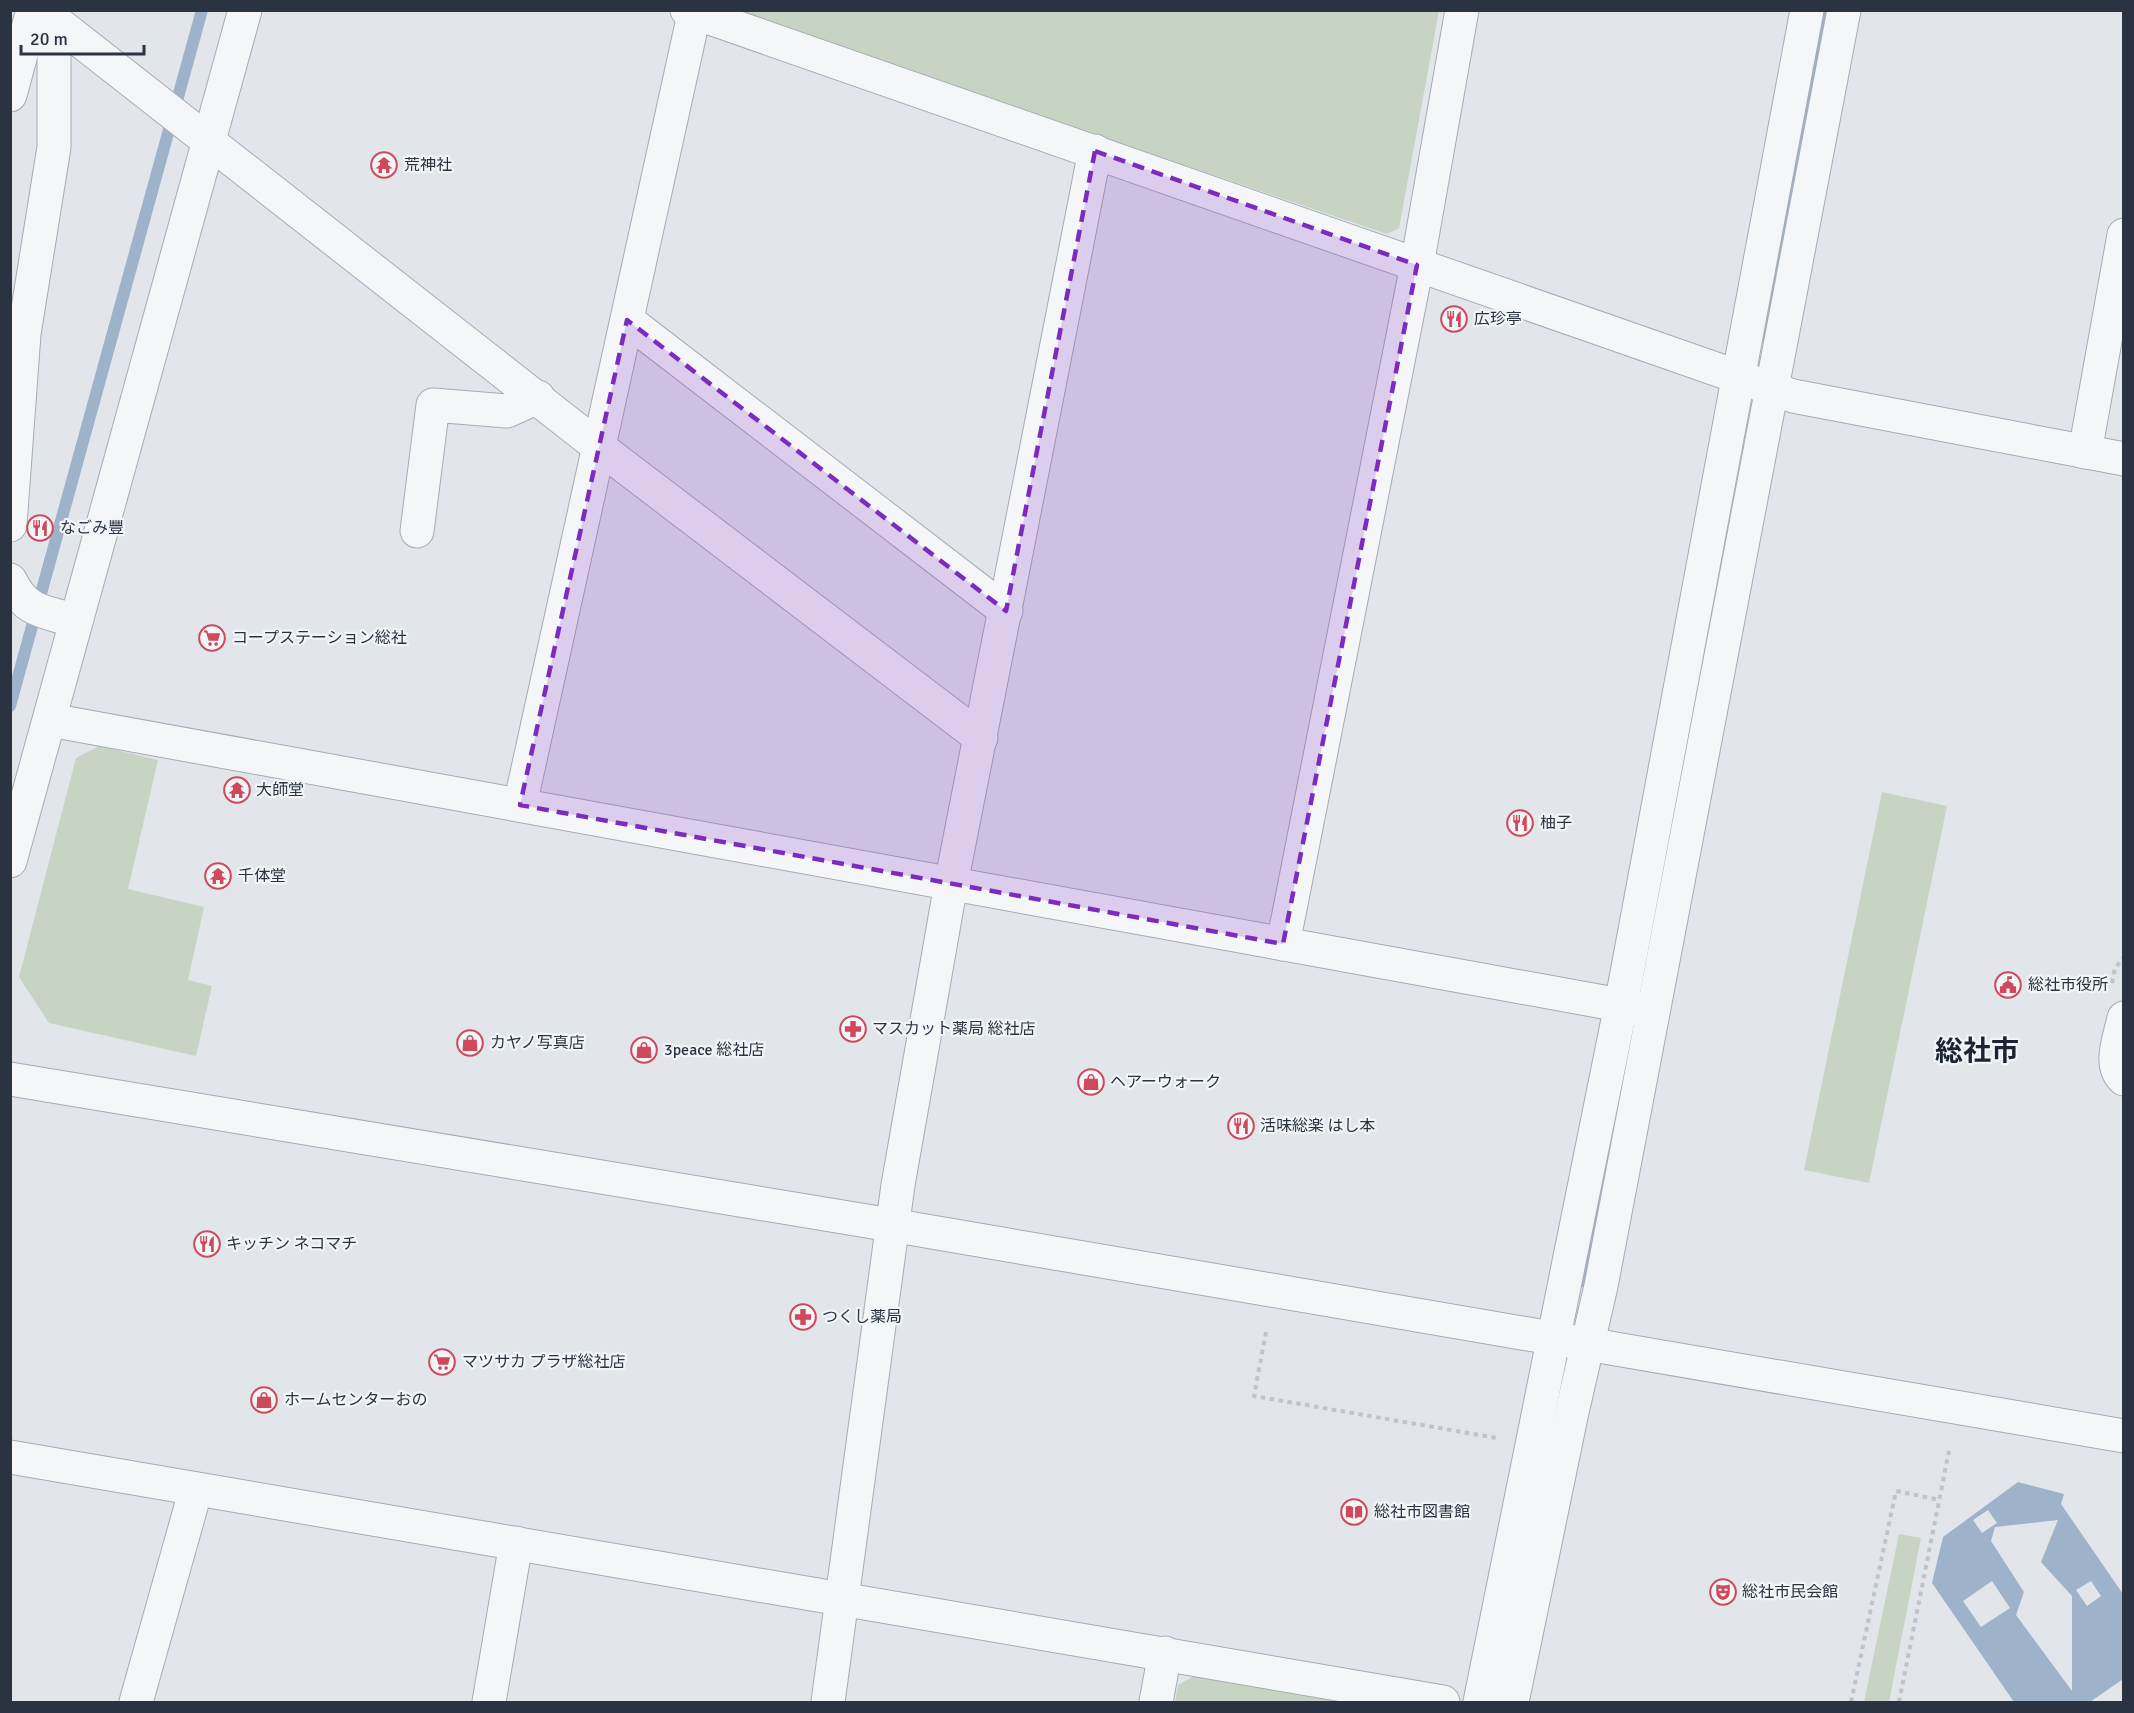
<svg xmlns="http://www.w3.org/2000/svg" width="2134" height="1713" viewBox="0 0 2134 1713" font-family="Signika,'Noto Sans JP',sans-serif">
	<style>
		.green { fill: #c7d4c3 }
		.water { fill: #9eb2ca; fill-rule: evenodd }
		.lines { fill: none; stroke-linecap: round; stroke-linejoin: round }
		.stream { stroke: #9eb2ca; stroke-width: 12 }
		.minor-casing { stroke: #a7acb4; stroke-width: 35 }
		.path { stroke: #c0c3c9; stroke-width: 4; stroke-dasharray: 4.5 4.5; stroke-linecap: butt }
		.minor { stroke: #f5f6f8; stroke-width: 33 }
		.marked { fill: #7b2cbf; fill-opacity: 0.2; stroke: #7b2cbf; stroke-width: 4.5; stroke-dasharray: 12 8; stroke-linejoin: round }
		.labels { text-anchor: middle; dominant-baseline: central; stroke-width: 4.5; stroke-linejoin: round; paint-order: stroke }
		.poi-label { font-size: 16px; fill: #2a3342; stroke: #f2f4f8; text-anchor: start }
		.town-label { font-size: 28px; font-weight: bold; fill: #1c2433; stroke: #f2f4f8 }
	</style>
	<rect width="100%" height="100%" fill="#e2e5ea"/>
	<!-- green -->
	<g class="green">
		<polygon points="731,11 1439,11 1399,228 1387,234"/>
		<polygon points="99,746 158,760 128,889 204,907 188,980 212,986 196,1056 49,1023 19,977 76,758"/>
		<polygon points="1882,792 1947,806 1869,1183 1804,1170"/>
		<polygon points="1899,1534 1921,1538 1889,1702 1864,1702"/>
		<polygon points="1196,1675 1362,1702 1175,1702 1178,1685"/>
	</g>
	<!-- water -->
	<path class="water" d="M2018,1482L2064,1494L2061,1504L2123,1594V1679L2090,1702H2014L1932,1583L1943,1537ZM1988,1510L1997,1523L1982,1533L1973,1520ZM2058,1520L2041,1562L2072,1596V1691L2016,1615L2024,1592L1991,1541L1995,1527ZM1992,1581L2010,1608L1981,1627L1963,1601ZM2091,1581L2101,1596L2087,1606L2076,1590Z"/>
	<g class="lines">
		<!-- stream -->
		<g class="stream">
			<polyline points="1763,337 1824,10"/>
			<polyline points="10,706 202,10"/>
			<polyline points="1583,1281 1635,1017"/>
		</g>
		<!-- minor casing -->
		<g class="minor-casing">
			<g id="minor">
				<polyline points="41,10 599,447 981,738"/>
				<polyline points="687,10 1793,396 2124,459"/>
				<polyline points="10,95 33,10"/>
				<polyline points="627,320 1006,611"/>
				<polyline points="2085,452 2124,235"/>
				<polyline points="10,525 24,334 54,147 54,53 36,10"/>
				<polyline points="417,531 433,405 507,411 538,397"/>
				<path d="M10,580C26,613 44,611 76,621"/>
				<polyline points="50,720 1642,1009"/>
				<polyline points="520,805 695,10"/>
				<polyline points="10,861 245,10"/>
				<polyline points="1283,944 1417,265 1462,10"/>
				<path d="M2124,1018C2120,1037 2108,1065 2124,1079"/>
				<polyline points="10,1079 891,1225 2124,1436"/>
				<polyline points="10,1457 1443,1702"/>
				<polyline points="136,1702 196,1489"/>
				<polyline points="489,1702 516,1543"/>
				<polyline points="828,1702 898,1185 951,884 1095,151"/>
				<polyline points="1156,1702 1165,1653"/>
				<polyline points="1480,1702 1621,1005 1807,10"/>
				<polyline points="1512,1702 1572,1412 1601,1286 1844,10"/>
			</g>
		</g>
		<!-- path -->
		<g class="path">
			<polyline points="2112,983 2115,968 2124,957"/>
			<polyline points="1266,1332 1254,1396 1497,1438"/>
			<polyline points="1851,1702 1896,1491 1940,1500"/>
			<polyline points="1899,1702 1949,1451"/>
		</g>
		<!-- minor -->
		<use href="#minor" class="minor"/>
	</g>
	<!-- marked area -->
	<path class="marked" d="M1095,151L1417,265L1283,944L520,805L627,320L1006,611Z"/>
	<!-- icons -->
	<defs>
		<g id="temple-ring" transform="scale(1.35)"><circle r="9.5" fill="#f2f4f8" stroke="#cd495b" stroke-width="1.5"/><path d="M0-6L5-2H3V0L6.5 2.5H4V6H1.5V3h-3V6H-4V2.5H-6.5L-3 0V-2H-5Z" fill="#cd495b"/></g>
		<g id="restaurant-ring" transform="scale(1.35)"><circle r="9.5" fill="#f2f4f8" stroke="#cd495b" stroke-width="1.5"/><path d="M-5-6h1v4h1v-4h1v4h1v-4h1v5L-1.5 .5V6h-2V.5L-5-1ZM5-6V6H3V1.5H1.5Q1.5-4 5-6Z" fill="#cd495b"/></g>
		<g id="supermarket-ring" transform="scale(1.35)"><circle r="9.5" fill="#f2f4f8" stroke="#cd495b" stroke-width="1.5"/><path d="M-6-5.5h2.5l.6 2H6L4.5 2H-2.5L-4.4-4H-6ZM-1.5 3.2a1.3 1.3 0 1 0 .1 0ZM3 3.2a1.3 1.3 0 1 0 .1 0Z" fill="#cd495b"/></g>
		<g id="civic-ring" transform="scale(1.35)"><circle r="9.5" fill="#f2f4f8" stroke="#cd495b" stroke-width="1.5"/><path d="M-.6-6.5H3V-4.5H.6V-3L4-1V1h2V6H-6V1h2V-1L-.6-3ZM-1.2 2.5V6h2.4V2.5Z" fill="#cd495b"/></g>
		<g id="pharmacy-ring" transform="scale(1.35)"><circle r="9.5" fill="#f2f4f8" stroke="#cd495b" stroke-width="1.5"/><path d="M-2-6h4v4h4v4h-4v4h-4v-4h-4v-4h4Z" fill="#cd495b"/></g>
		<g id="shop-ring" transform="scale(1.35)"><circle r="9.5" fill="#f2f4f8" stroke="#cd495b" stroke-width="1.5"/><path d="M-5-2.5h2.3a2.7 3.5 0 0 1 5.4 0H5L5.5 6h-11ZM-1.5-2.5h3a1.5 2.3 0 0 0-3 0Z" fill="#cd495b"/></g>
		<g id="library-ring" transform="scale(1.35)"><circle r="9.5" fill="#f2f4f8" stroke="#cd495b" stroke-width="1.5"/><path d="M-6-4Q-3-5.5-.7-3.5V5Q-3 3-6 4ZM6-4Q3-5.5 .7-3.5V5Q3 3 6 4Z" fill="#cd495b"/></g>
		<g id="theatre-ring" transform="scale(1.35)"><circle r="9.5" fill="#f2f4f8" stroke="#cd495b" stroke-width="1.5"/><path d="M-5-5.5Q0-4 5-5.5V0Q5 5 0 6Q-5 5-5 0ZM-3.3-2.5H-1v1.5H-3.3ZM1-2.5H3.3v1.5H1ZM-2.8 1Q0 5.5 2.8 1Z" fill="#cd495b"/></g>
	</defs>
	<g fill-rule="evenodd">
		<use href="#temple-ring" x="384" y="165"/>
		<use href="#restaurant-ring" x="1454" y="319"/>
		<use href="#restaurant-ring" x="40" y="528"/>
		<use href="#supermarket-ring" x="212" y="638"/>
		<use href="#temple-ring" x="237" y="790"/>
		<use href="#restaurant-ring" x="1520" y="823"/>
		<use href="#temple-ring" x="218" y="876"/>
		<use href="#civic-ring" x="2008" y="985"/>
		<use href="#pharmacy-ring" x="853" y="1029"/>
		<use href="#shop-ring" x="470" y="1043"/>
		<use href="#shop-ring" x="644" y="1050"/>
		<use href="#shop-ring" x="1091" y="1082"/>
		<use href="#restaurant-ring" x="1241" y="1126"/>
		<use href="#restaurant-ring" x="207" y="1244"/>
		<use href="#pharmacy-ring" x="803" y="1317"/>
		<use href="#supermarket-ring" x="442" y="1362"/>
		<use href="#shop-ring" x="264" y="1400"/>
		<use href="#library-ring" x="1354" y="1512"/>
		<use href="#theatre-ring" x="1723" y="1592"/>
	</g>
	<g class="labels">
		<!-- poi labels -->
		<g class="poi-label">
			<text x="404" y="165">荒神社</text>
			<text x="1474" y="319">広珍亭</text>
			<text x="60" y="528">なごみ豐</text>
			<text x="232" y="638">コープステーション総社</text>
			<text x="256" y="790">大師堂</text>
			<text x="1540" y="823">柚子</text>
			<text x="238" y="876">千体堂</text>
			<text x="2028" y="985">総社市役所</text>
			<text x="872" y="1029">マスカット薬局 総社店</text>
			<text x="490" y="1043">カヤノ写真店</text>
			<text x="664" y="1050">3peace 総社店</text>
			<text x="1110" y="1082">ヘアーウォーク</text>
			<text x="1260" y="1126">活味総楽 はし本</text>
			<text x="226" y="1244">キッチン ネコマチ</text>
			<text x="822" y="1317">つくし薬局</text>
			<text x="462" y="1362">マツサカ プラザ総社店</text>
			<text x="284" y="1400">ホームセンターおの</text>
			<text x="1374" y="1512">総社市図書館</text>
			<text x="1742" y="1592">総社市民会館</text>
		</g>
		<!-- town labels -->
		<g class="town-label">
			<text x="1977" y="1051">総社市</text>
		</g>
	</g>
	<!-- border -->
	<rect width="2134" height="1713" fill="none" stroke="#2a3342" stroke-width="24"/>
	<!-- scale -->
	<path d="M21 45v9h123v-9" fill="none" stroke="#2a3342" stroke-width="3"/>
	<text x="30" y="45" font-size="18" fill="#2a3342" stroke="#f2f4f8" stroke-width="4.5" paint-order="stroke">20 m</text>
</svg>
